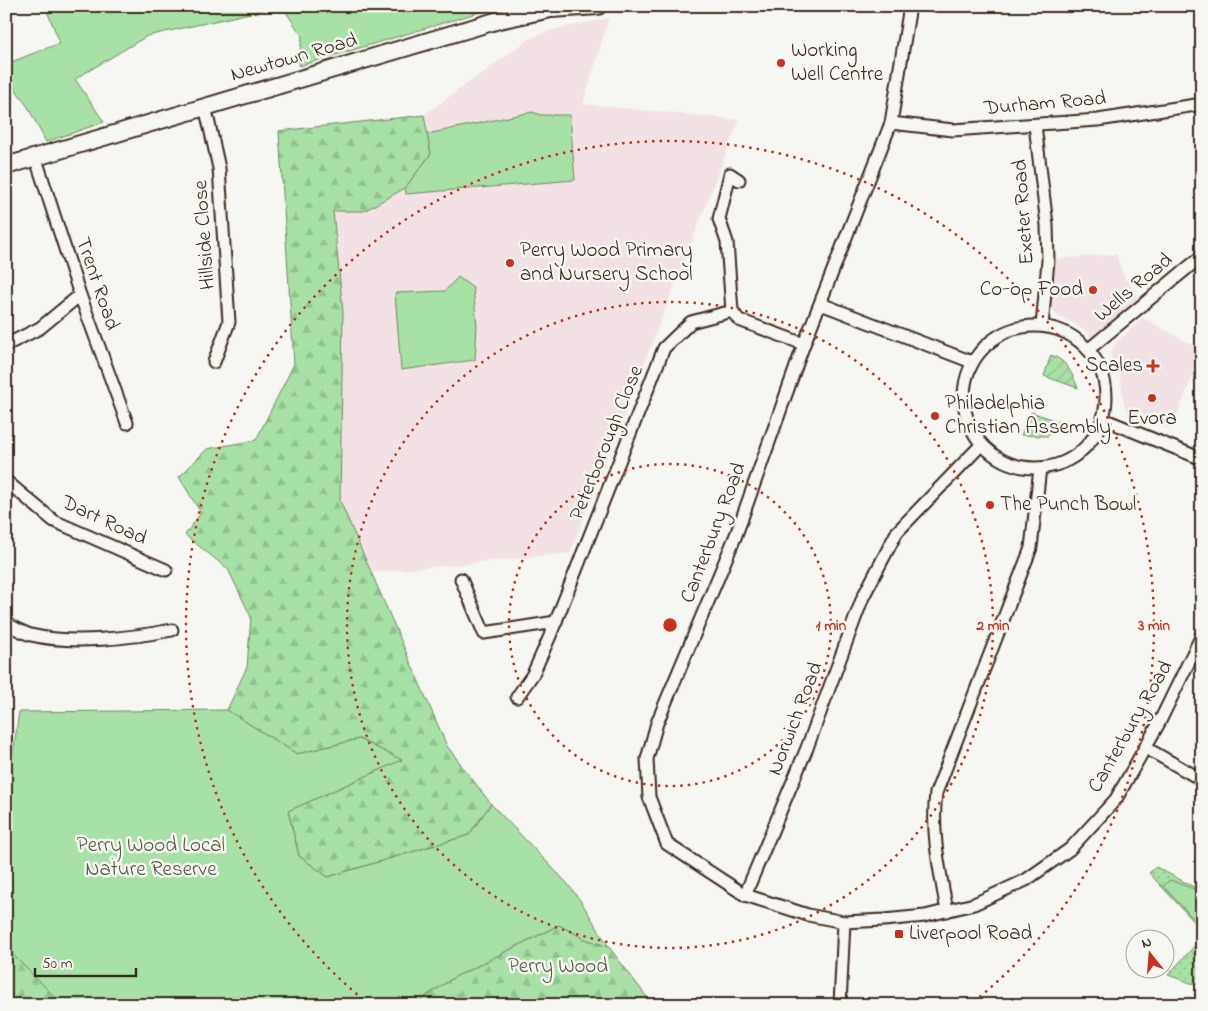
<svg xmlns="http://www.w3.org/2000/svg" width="1208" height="1011" viewBox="0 0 1208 1011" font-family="'Indie Flower',sans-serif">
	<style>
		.built { fill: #f2e2e5 }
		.grass { fill: url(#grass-dots); stroke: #718662 }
		.forest { fill: url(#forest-firs); stroke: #718662 }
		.park { fill: #a7e1a6; stroke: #718662 }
		.garden { fill: url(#garden-furrows); stroke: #718662 }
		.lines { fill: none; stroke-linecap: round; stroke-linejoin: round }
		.minor-casing { stroke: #3b2a1e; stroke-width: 15 }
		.secondary-casing { stroke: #3b2a1e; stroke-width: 20 }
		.minor { stroke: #f6f6f2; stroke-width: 11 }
		.secondary { stroke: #f6f6f2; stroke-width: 16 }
		.ring { fill: none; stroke: #c8321e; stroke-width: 2.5; stroke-dasharray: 2.5 5 }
		.poi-dot { fill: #c8321e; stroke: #f6f6f2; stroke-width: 2 }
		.labels { text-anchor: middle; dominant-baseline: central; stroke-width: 5; stroke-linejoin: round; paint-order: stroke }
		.poi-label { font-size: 21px; fill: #3b2a1e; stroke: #f6f6f2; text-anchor: start }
		.street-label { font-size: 21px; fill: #3b2a1e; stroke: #f6f6f2 }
		.park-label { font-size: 21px; fill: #565840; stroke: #f6f6f2 }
		.centre { fill: #c8321e; stroke: #f6f6f2; stroke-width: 2.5 }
		.ring-label { font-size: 15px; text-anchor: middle; font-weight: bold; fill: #c8321e; stroke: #f6f6f2; stroke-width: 5; stroke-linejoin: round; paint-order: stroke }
	</style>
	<defs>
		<pattern id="grass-dots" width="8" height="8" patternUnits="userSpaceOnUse" patternTransform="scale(1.25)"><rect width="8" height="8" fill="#a7e1a6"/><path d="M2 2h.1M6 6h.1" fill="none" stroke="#91c18e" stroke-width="1.8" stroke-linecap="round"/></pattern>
		<pattern id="forest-firs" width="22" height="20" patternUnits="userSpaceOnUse" patternTransform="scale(1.25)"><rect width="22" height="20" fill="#a7e1a6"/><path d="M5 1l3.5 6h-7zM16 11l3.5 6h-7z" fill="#91c18e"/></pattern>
		<pattern id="garden-furrows" width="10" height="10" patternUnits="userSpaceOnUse" patternTransform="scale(1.25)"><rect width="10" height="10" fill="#a7e1a6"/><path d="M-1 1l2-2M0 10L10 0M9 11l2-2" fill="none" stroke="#91c18e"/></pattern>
	</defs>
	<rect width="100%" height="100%" fill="#f6f6f2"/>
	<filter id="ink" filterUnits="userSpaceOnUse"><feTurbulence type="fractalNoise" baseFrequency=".02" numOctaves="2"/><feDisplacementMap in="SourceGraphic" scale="10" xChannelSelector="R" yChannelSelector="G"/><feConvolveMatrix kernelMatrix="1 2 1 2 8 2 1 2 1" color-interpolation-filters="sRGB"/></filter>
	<g filter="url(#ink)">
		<!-- built -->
		<g class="built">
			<polygon points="609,18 583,104 739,120 570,553 370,573 340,501 343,312 333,211 332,125 424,115 531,38 552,30"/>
			<polygon points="1116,254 1123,275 1141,300 1092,337 1076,324 1055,315 1052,307 1056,259"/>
			<polygon points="1143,318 1202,350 1202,361 1193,374 1172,429 1130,418 1124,404 1120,374 1110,355 1116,342"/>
		</g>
		<!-- grass -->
		<g class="grass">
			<polygon points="1156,867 1194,887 1202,888 1202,930 1149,873"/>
			<polygon points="1202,931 1202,987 1168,975 1198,942"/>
		</g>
		<!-- forest -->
		<g class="forest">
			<polygon points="424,115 431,154 405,188 364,211 333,211 343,312 340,501 447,746 491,804 469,835 328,877 299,856 288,811 401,760 359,739 297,754 227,710 247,667 251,617 228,569 185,535 201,513 179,477 207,449 256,440 294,364 279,131"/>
			<polygon points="559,925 585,939 609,947 653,1005 413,1005 453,978"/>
			<polygon points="6,948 56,997 63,1005 6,1005"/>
		</g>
		<!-- park -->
		<g class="park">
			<polygon points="45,6 500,6 299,66 302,36 282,6 147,36 75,79 104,122 46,142 28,107 14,87 6,90 6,64 60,43"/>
			<polygon points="532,112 541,115 570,115 575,180 406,194 405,188 431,154 427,134"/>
			<polygon points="458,277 473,288 477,326 475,360 401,370 395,293 445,291"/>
			<polygon points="227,710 297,754 359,739 402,760 288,811 299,856 328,877 469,835 491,804 566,882 580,900 609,947 585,939 559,925 453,978 413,1005 63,1005 6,948 6,775 13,754 19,712"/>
			<polygon points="1170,880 1202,892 1202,928 1163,886"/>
		</g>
		<!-- garden -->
		<g class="garden">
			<path d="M1051,355C1067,360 1072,374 1078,388L1044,376Z"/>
			<polygon points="1031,412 1066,424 1047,436 1021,435"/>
		</g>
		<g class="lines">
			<!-- minor casing -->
			<g class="minor-casing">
				<g id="minor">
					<polyline points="910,6 891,123 804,344 736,535 657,723 647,759 649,797 667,844 745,895 808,915 844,922 884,920 925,916 974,904 1026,880 1070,849 1116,799 1159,723 1202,635"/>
					<polyline points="205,106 219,168 229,322 214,362"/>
					<polyline points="891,123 953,130 1098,120 1202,104"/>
					<polyline points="1035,125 1047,225 1048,261 1042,326"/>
					<polyline points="35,156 80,295 127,423"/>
					<polyline points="821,304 972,362"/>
					<polyline points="732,311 727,242 719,219 730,174 739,180"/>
					<circle cx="1035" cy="397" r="71"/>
					<polyline points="6,345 40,328 80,295"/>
					<polyline points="1089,349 1202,256"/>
					<polyline points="1103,419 1202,459"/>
					<polyline points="6,481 54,521 166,570"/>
					<polyline points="461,579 484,633 556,622"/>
					<path d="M6,624C14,627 23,633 31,635C72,645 131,638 172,630"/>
					<polyline points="517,697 533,674 550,636 664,348 691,322 732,311 739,320 804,344"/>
					<polyline points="1146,748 1202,780"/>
					<polyline points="745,895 807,748 863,597 897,532 981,445"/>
					<path d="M947,911C940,871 931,834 936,793L1031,548L1040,468"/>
					<polyline points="840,1005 844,922"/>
				</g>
			</g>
			<!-- secondary casing -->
			<g class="secondary-casing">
				<polyline id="secondary" points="6,166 499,20 551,9 598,6"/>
			</g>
			<!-- minor -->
			<use href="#minor" class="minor"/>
			<!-- secondary -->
			<use href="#secondary" class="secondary"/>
		</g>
	</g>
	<!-- distance rings -->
	<g class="ring">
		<circle cx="670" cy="625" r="161"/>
		<circle cx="670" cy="625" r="323"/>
		<path d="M369 1004A484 484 0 1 1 971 1004"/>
	</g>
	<!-- markers -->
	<g class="poi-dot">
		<circle cx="781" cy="63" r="5"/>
		<circle cx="510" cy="263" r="5"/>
		<circle cx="1093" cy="290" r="5"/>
		<path d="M1150.5 358.5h5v5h5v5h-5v5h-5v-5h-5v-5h5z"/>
		<circle cx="1152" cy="398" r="5"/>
		<circle cx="935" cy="416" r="5"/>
		<circle cx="990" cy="505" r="5"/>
		<rect x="894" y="929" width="10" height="10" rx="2.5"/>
	</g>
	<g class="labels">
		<!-- poi labels -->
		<g class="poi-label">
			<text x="791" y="51">Working<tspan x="791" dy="24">Well Centre</tspan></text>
			<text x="520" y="251">Perry Wood Primary<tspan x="520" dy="24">and Nursery School</tspan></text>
			<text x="1083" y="290" text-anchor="end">Co-op Food</text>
			<text x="1143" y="366" text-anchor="end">Scales</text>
			<text x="945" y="404">Philadelphia<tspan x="945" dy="24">Christian Assembly</tspan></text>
			<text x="1152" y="419" text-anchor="middle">Evora</text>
			<text x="1000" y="505">The Punch Bowl</text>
			<text x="909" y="934">Liverpool Road</text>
		</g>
		<!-- street labels -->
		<g class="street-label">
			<text transform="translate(294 58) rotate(-16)">Newtown Road</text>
			<text transform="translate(1045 104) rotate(-5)">Durham Road</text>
			<text transform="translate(1024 212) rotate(-94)">Exeter Road</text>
			<text transform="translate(205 235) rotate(-94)">Hillside Close</text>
			<text transform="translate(97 284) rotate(71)">Trent Road</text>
			<text transform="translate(1134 288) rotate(-40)">Wells Road</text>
			<text transform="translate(607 443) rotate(-68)">Peterborough Close</text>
			<text transform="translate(104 521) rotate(25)">Dart Road</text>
			<text transform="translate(714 533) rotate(-69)">Canterbury Road</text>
			<text transform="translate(796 719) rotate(-69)">Norwich Road</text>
			<text transform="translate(1131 727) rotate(-60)">Canterbury Road</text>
		</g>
		<!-- park labels -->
		<g class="park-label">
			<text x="151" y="846">Perry Wood Local<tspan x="151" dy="24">Nature Reserve</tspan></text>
			<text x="558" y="967">Perry Wood</text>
		</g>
	</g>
	<circle cx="670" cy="625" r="8" class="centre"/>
	<g class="ring-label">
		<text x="831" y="630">1 min</text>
		<text x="993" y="630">2 min</text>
		<text x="1154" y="630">3 min</text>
	</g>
	<!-- margin -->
	<rect width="1208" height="1011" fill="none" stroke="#f6f6f2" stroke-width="25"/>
	<rect x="12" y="12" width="1183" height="986" fill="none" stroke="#3b2a1e" stroke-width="2" filter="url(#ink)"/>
	<!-- north arrow -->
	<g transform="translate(1150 954) rotate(343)"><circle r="24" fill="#f6f6f2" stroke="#aba49d"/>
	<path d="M0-4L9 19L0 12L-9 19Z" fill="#c8321e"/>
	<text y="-8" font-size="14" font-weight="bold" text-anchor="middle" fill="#3b2a1e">N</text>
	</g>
	<!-- scale -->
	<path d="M35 968v8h101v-8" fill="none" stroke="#3b2a1e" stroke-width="2.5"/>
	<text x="42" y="968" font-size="15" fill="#3b2a1e" stroke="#f6f6f2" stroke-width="4" paint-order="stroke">50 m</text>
</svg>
